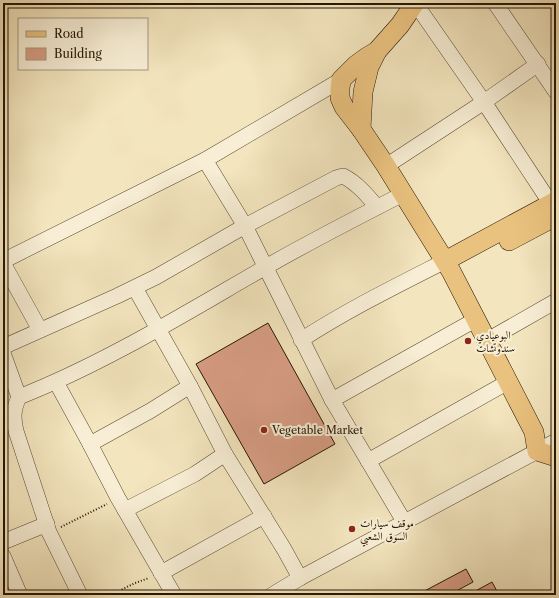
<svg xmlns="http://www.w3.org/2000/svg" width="559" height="598" viewBox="0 0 559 598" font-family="'Libre Caslon Text',Amiri,serif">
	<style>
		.building { fill: #d89d85; stroke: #261603 }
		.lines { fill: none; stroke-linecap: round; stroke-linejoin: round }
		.minor-casing { stroke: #594a32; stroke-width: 16 }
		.major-casing { stroke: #261603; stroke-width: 20 }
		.path { stroke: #261603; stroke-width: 2; stroke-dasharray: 1 2; stroke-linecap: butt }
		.minor { stroke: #f7eed5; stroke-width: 15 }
		.major { stroke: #eac27f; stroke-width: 19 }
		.poi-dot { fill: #8f2418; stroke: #f7eed5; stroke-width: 1.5 }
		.labels { text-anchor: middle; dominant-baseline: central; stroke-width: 4; stroke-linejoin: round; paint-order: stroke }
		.poi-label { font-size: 11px; fill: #261603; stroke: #f7eed5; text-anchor: start }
	</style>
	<rect width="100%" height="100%" fill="#f3e5be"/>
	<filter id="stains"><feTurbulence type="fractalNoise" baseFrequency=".005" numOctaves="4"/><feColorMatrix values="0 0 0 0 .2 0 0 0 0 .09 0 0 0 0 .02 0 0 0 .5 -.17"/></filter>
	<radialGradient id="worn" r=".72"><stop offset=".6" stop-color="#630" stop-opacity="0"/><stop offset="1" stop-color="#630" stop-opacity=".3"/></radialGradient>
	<!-- building -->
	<g class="building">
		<polygon points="268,323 335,444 264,484 196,364"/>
		<polygon points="466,569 473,582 449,595 417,595"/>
		<polygon points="492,582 499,595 470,595 470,594"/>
	</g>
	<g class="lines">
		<!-- minor casing -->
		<g class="minor-casing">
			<g id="minor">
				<polyline points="415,3 484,102 551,204"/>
				<polyline points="495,3 556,92"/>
				<polyline points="205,160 245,226 332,400 405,523"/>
				<polyline points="386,166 484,102 538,64"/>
				<polyline points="3,261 205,160 341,80"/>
				<polyline points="3,263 40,330"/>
				<polyline points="135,288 190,386 225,454 284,549 300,578"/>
				<path d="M301,340C347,310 396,286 445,261"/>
				<polyline points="486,341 556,301"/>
				<path d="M3,347L117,296L156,277L245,226L336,178L343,176C357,183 367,195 377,207"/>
				<polyline points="3,353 19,397"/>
				<polyline points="56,382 90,444 118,498 174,595"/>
				<polyline points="332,400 475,320"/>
				<polyline points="90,444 150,411 190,386"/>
				<polyline points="368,461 508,382"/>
				<polyline points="125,510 195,474 225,454"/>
				<polyline points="3,542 47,524"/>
				<polyline points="3,556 19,593"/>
				<polyline points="161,573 264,516"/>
				<path d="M80,595L49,532L16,431C13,417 13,410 19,397C105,363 184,314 264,268C309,242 356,218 403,194"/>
				<polyline points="272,595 300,578 556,441"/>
			</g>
		</g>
		<!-- major casing -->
		<g class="major-casing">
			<g id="major">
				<polyline points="377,51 367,57 356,65 341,80 340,89 340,98 344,107 361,129 386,166 451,271 534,432 537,451 556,457"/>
				<polyline points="361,129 363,92 369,67 377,51 400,25 415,3"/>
				<polyline points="509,241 556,216"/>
				<polyline points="445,261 556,201"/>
			</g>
		</g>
		<!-- path -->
		<g class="path">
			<polyline points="61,527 107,504"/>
			<polyline points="111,595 135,583 149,578"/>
		</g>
		<!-- minor -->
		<use href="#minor" class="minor"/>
		<!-- major -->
		<use href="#major" class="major"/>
	</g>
	<!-- markers -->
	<g class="poi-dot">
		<circle cx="468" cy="341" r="4"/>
		<circle cx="264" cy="430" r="4"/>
		<circle cx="352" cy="529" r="4"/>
	</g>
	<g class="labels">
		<!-- poi labels -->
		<g class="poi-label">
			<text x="476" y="335">البوعيادي<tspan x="476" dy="13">سندوتشات</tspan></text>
			<text x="272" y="430">Vegetable Market</text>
			<text x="360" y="523">موقف سيارات<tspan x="360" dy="13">السوق الشعبي</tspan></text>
		</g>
	</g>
	<!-- margin -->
	<rect width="559" height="598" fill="none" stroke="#f3e5be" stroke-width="16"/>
	<rect x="4" y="4" width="551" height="590" fill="none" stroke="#261603" stroke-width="2"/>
	<rect x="8" y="8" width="543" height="582" fill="none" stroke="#261603"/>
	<!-- legend -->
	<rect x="18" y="18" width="130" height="52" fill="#f7eed5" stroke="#a39881"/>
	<rect x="26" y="31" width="20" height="6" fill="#eac27f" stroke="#a39881"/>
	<text x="54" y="38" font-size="12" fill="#261603">Road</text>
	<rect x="26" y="48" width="20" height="12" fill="#d89d85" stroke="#a39881"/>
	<text x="54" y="58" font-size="12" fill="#261603">Building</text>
	<rect width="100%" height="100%" filter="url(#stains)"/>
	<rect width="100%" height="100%" fill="url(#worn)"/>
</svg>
